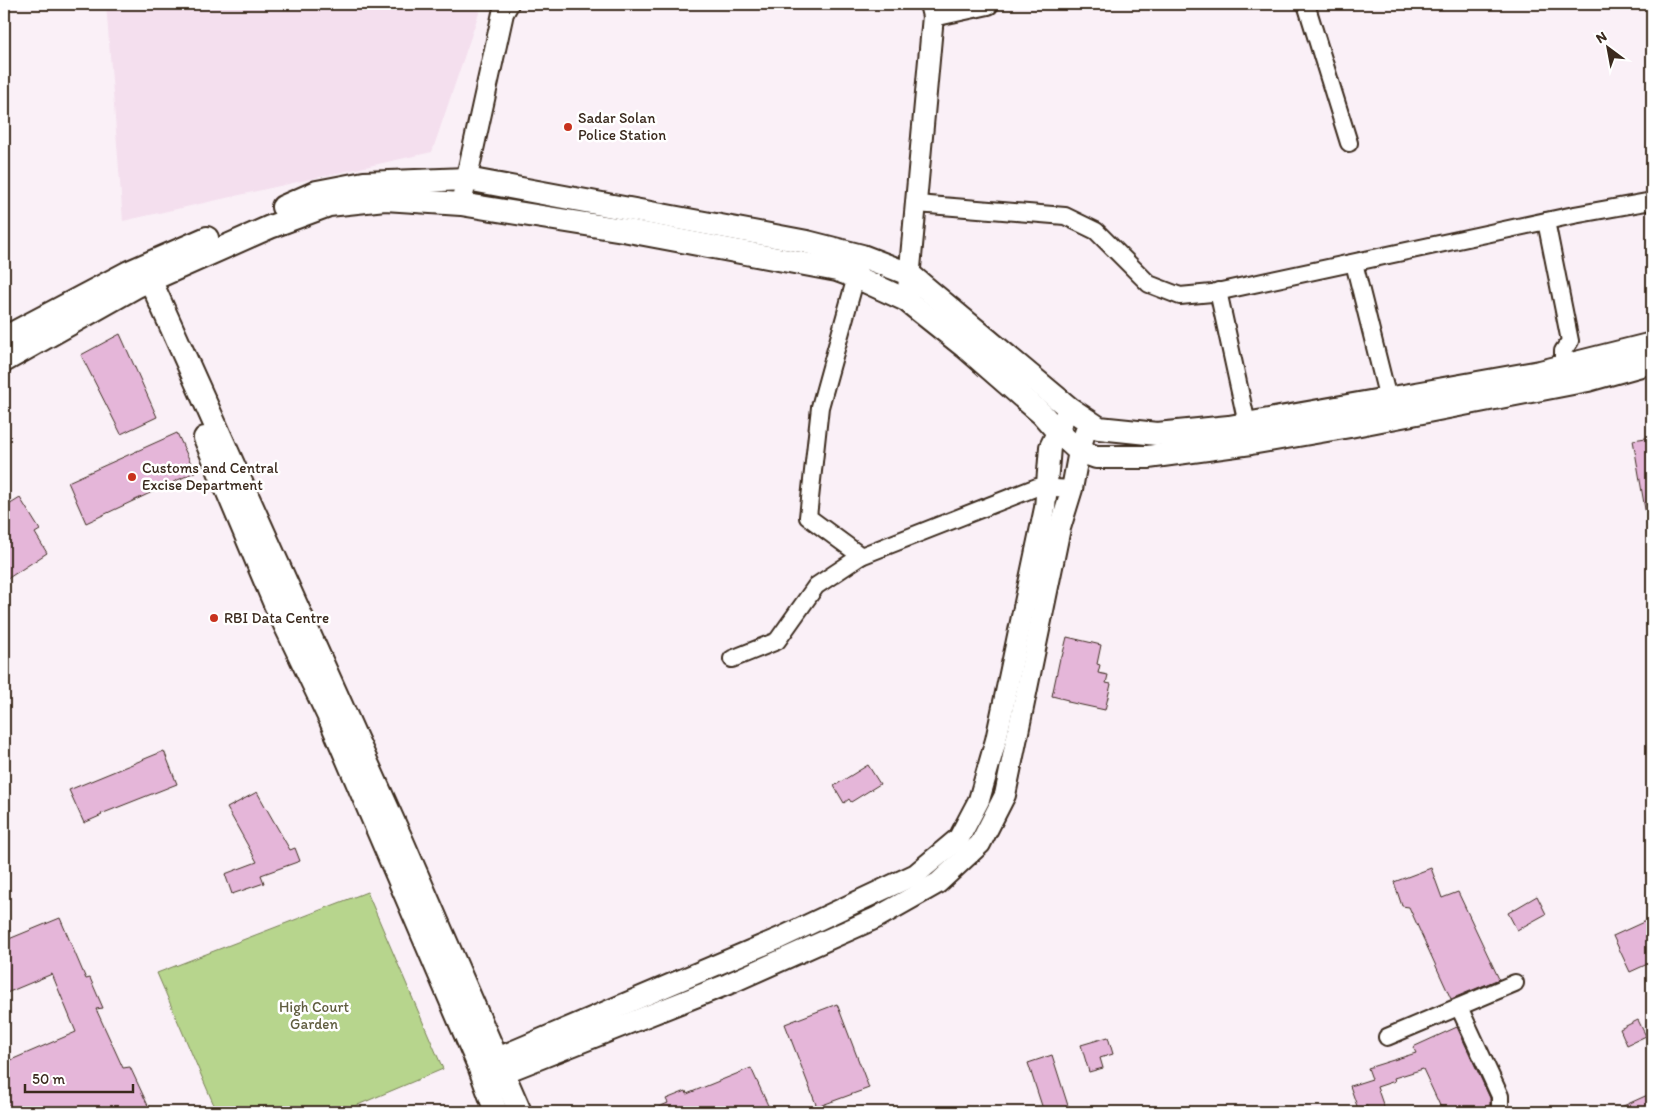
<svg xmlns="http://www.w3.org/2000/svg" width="1656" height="1116" viewBox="0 0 1656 1116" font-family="Itim,sans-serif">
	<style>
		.built { fill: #f4dfee }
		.green { fill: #b7d58d; stroke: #798056 }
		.building { fill: #e5b6d9; stroke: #3b2a1e }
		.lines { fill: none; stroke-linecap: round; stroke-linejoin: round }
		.minor-casing { stroke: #3b2a1e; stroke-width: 20 }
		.tertiary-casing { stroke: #3b2a1e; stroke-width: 24 }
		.secondary-casing { stroke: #3b2a1e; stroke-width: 26 }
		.minor { stroke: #fff; stroke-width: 16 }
		.tertiary { stroke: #fff; stroke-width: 20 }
		.secondary { stroke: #fff; stroke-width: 22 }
		.poi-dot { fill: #c8321e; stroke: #fff; stroke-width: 2 }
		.labels { text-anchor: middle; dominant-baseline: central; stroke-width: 5; stroke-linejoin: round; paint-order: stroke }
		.poi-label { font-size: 15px; fill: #3b2a1e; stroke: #fff; text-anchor: start }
		.park-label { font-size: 15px; fill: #605d3f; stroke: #fff }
	</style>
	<rect width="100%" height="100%" fill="#faf0f7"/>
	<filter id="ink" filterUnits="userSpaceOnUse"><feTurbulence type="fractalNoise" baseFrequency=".02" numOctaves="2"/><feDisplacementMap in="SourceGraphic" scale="10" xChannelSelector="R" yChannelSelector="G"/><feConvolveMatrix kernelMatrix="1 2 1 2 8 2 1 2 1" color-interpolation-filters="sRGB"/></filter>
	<g filter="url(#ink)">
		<!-- built -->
		<polygon class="built" points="106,4 482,4 432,152 123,221"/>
		<!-- green -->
		<polygon class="green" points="367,892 443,1069 341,1112 217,1112 157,973"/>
		<!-- building -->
		<g class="building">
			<polygon points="120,334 157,417 121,434 81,355"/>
			<polygon points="177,433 195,472 86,523 68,482"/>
			<polygon points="1652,437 1652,515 1646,515 1633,440"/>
			<polygon points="20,498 40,530 35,533 47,553 4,581 4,508"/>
			<polygon points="1067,637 1101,645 1097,664 1100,665 1098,673 1108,675 1106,683 1111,684 1105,710 1068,702 1068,700 1052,696 1060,658 1062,657"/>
			<polygon points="164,751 177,784 101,814 102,815 84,823 69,790"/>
			<polygon points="868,765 880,784 851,802 849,799 844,803 834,786"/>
			<polygon points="257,792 290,850 295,848 300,861 261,875 264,883 232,894 225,874 257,862 227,808"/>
			<polygon points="1431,868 1442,898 1458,892 1499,979 1451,999 1409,907 1402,906 1394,882"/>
			<polygon points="1537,896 1546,914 1517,930 1508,913"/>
			<polygon points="60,918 86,979 90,978 103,1008 96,1009 123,1068 130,1067 151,1112 4,1112 4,1063 76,1032 52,974 4,994 4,941"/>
			<polygon points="1648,920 1652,928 1652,962 1630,972 1613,936"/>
			<polygon points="837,1004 869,1088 817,1107 785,1024"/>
			<polygon points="1638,1020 1646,1036 1627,1045 1620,1029"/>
			<polygon points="1457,1027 1490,1098 1490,1105 1474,1112 1443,1112 1423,1069 1394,1078 1395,1081 1377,1087 1385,1110 1370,1112 1367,1106 1358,1109 1350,1086 1372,1079 1368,1068 1416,1053 1413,1047"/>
			<polygon points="1108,1037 1113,1054 1100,1058 1103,1068 1089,1072 1081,1045"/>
			<polygon points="1052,1055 1070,1112 1044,1112 1028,1063"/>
			<polygon points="751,1068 771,1112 647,1112 668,1103 666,1099 686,1091 687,1094"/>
			<polygon points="1652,1093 1652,1112 1610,1112"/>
		</g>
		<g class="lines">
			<!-- minor casing -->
			<g class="minor-casing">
				<g id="minor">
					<polyline points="1306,4 1349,143"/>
					<polyline points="917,204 1065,216 1096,231 1149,284 1180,296 1212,293 1574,215 1652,201"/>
					<polyline points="1546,221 1570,341 1563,351 1563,366"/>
					<polyline points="1354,263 1388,399"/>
					<polyline points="859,266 820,407 808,517 861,556"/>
					<polyline points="1218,291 1247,424"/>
					<polyline points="732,659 777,641 816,586 861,556 1037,487 1072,489"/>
					<polyline points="1459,1007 1500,1096 1500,1112"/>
					<polyline points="1387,1037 1515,983"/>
				</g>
			</g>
			<!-- tertiary casing -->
			<g class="tertiary-casing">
				<g id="tertiary">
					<polyline points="933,16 988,4"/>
					<polyline points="461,204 503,13 508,4"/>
					<polyline points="908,290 933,16 930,4"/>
					<polyline points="483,1064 780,938 916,874 959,838 979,800 996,740 1045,508 1050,447 1069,408"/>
					<polyline points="488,1079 728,984 876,918 938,883 980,844 1005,795 1060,528 1072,489 1079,451 1089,421"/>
				</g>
			</g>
			<!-- secondary casing -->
			<g class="secondary-casing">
				<g id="secondary">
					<polyline points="283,207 317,192 364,183 467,179 807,242 862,256 909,274 1069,408 1099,428 1157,434 1229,427 1540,372 1652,344"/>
					<polyline points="144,266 403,843 520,1112"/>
					<polyline points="4,338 129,272 207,238"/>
					<polyline points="4,361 137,286 270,227 329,205 385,199 461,204 623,230 837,270 856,277 906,300 965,347 1042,414 1057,431 1079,451 1096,457 1148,457 1251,443 1350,426 1588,380 1652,362"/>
					<polyline points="205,438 275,604 331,721 479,1066 496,1112"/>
				</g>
			</g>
			<!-- minor -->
			<use href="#minor" class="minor"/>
			<!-- tertiary -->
			<use href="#tertiary" class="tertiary"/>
			<!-- secondary -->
			<use href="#secondary" class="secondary"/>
		</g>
	</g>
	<!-- markers -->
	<g class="poi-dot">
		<circle cx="568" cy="127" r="5"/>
		<circle cx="132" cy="477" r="5"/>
		<circle cx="214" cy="618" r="5"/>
	</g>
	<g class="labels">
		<!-- poi labels -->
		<g class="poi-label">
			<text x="578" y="118">Sadar Solan<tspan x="578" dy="17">Police Station</tspan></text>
			<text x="142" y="468">Customs and Central<tspan x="142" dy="17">Excise Department</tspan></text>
			<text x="224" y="618">RBI Data Centre</text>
		</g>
		<!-- park labels -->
		<g class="park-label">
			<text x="314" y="1007">High Court<tspan x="314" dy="17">Garden</tspan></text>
		</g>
	</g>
	<!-- margin -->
	<rect width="1656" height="1116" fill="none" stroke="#fff" stroke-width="20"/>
	<rect x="10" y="10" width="1636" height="1096" fill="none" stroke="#3b2a1e" stroke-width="2" filter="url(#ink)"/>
	<!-- north arrow -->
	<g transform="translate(1608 48) rotate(328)" stroke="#ffffff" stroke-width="4" paint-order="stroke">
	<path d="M0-4L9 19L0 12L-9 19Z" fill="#3b2a1e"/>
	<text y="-8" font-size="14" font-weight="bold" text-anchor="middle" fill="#3b2a1e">N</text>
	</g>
	<!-- scale -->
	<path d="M25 1084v8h108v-8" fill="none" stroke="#3b2a1e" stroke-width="2.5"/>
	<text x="32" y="1084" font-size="15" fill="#3b2a1e" stroke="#ffffff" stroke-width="4" paint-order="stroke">50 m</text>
</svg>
